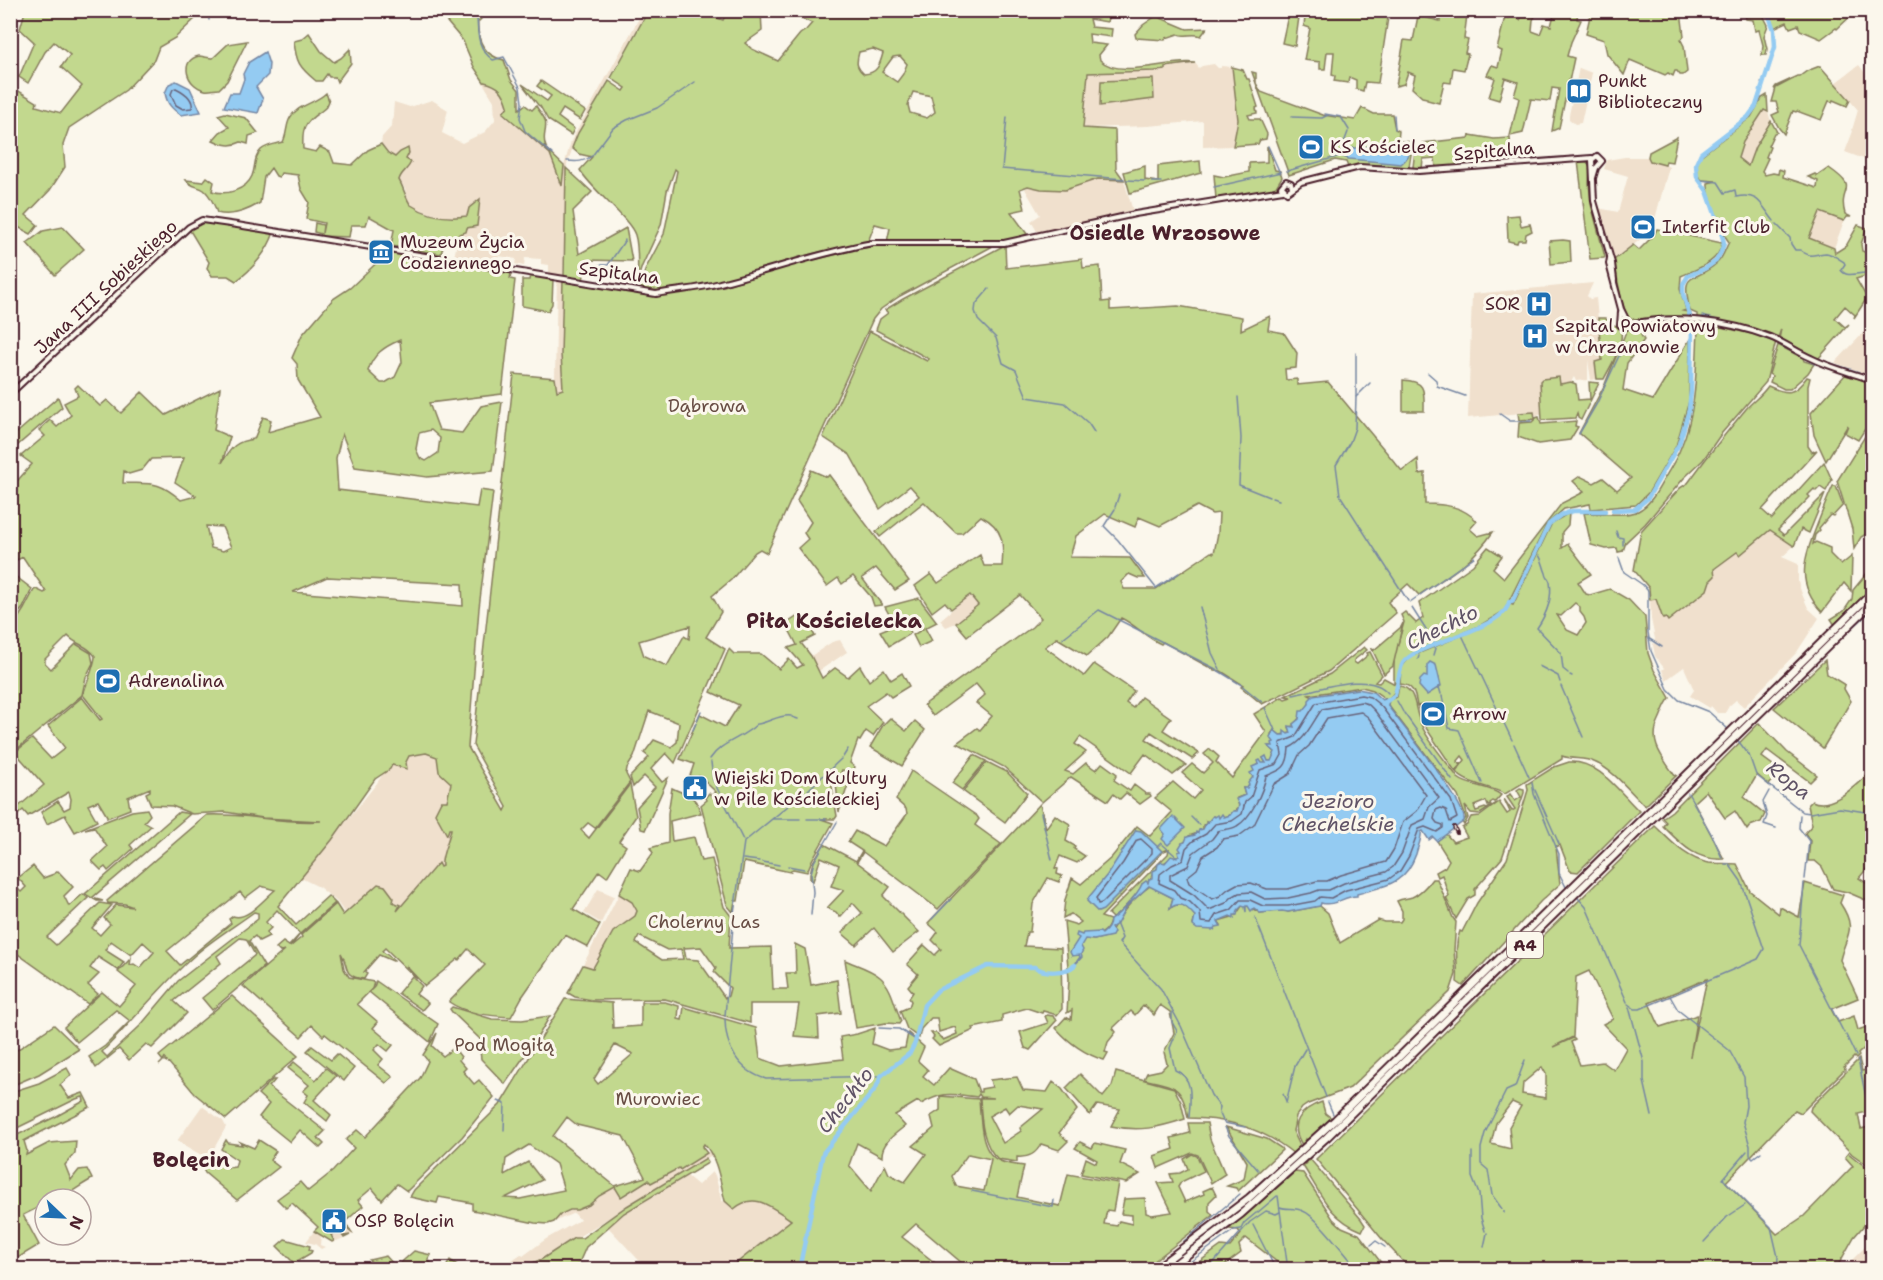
<svg xmlns="http://www.w3.org/2000/svg" width="1883" height="1280" viewBox="0 0 1883 1280" font-family="'Shantell Sans',sans-serif">
	<style>
		.built { fill: #f0e0cd; fill-rule: evenodd }
		.green { fill: #c2d88e; stroke: #867c5c; stroke-width: 1.5; fill-rule: evenodd }
		.water { fill: #94cbf2; stroke: #7686a2; stroke-width: 1.5 }
		.lines { fill: none; stroke-linecap: round; stroke-linejoin: round }
		.shore { stroke: #68647b; stroke-width: 1.5 }
		.stream { stroke: #7686a2; stroke-width: 1.5 }
		.river { stroke: #94cbf2; stroke-width: 4.5 }
		.secondary-casing { stroke: #4a1f2b; stroke-width: 8 }
		.motorway-casing { stroke: #4a1f2b; stroke-width: 10 }
		.secondary { stroke: #fbf7ec; stroke-width: 4 }
		.motorway { stroke: #fbf7ec; stroke-width: 6 }
		.rail-casing { stroke: #4a1f2b; stroke-width: 4 }
		.rail { stroke: #fbf7ec; stroke-width: 1.5; stroke-dasharray: 4.5; stroke-linecap: butt }
		.labels { text-anchor: middle; dominant-baseline: central; stroke-width: 6; stroke-linejoin: round; paint-order: stroke }
		.shield { fill: #fbf7ec; stroke: #7f6065; stroke-width: 1.5 }
		.shield-label { font-size: 16px; font-weight: bold; fill: #4a1f2b }
		.poi-label { font-size: 18px; fill: #4a1f2b; stroke: #fbf7ec; text-anchor: start }
		.street-label { font-size: 18px; fill: #4a1f2b; stroke: #fbf7ec }
		.park-label { font-size: 18px; fill: #684d44; stroke: #fbf7ec }
		.neighbourhood-label { font-size: 20px; font-weight: bold; fill: #4a1f2b; stroke: #fbf7ec }
		.water-label { font-size: 20px; font-style: italic; fill: #605367; stroke: #fbf7ec }
		.quarter-label { font-size: 21px; font-weight: bold; fill: #4a1f2b; stroke: #fbf7ec }
	</style>
	<rect width="100%" height="100%" fill="#fbf7ec"/>
	<filter id="ink" filterUnits="userSpaceOnUse"><feTurbulence type="fractalNoise" baseFrequency=".0167" numOctaves="2"/><feDisplacementMap in="SourceGraphic" scale="12" xChannelSelector="R" yChannelSelector="G"/><feConvolveMatrix kernelMatrix="1 2 1 2 8 2 1 2 1" color-interpolation-filters="sRGB"/></filter>
	<g filter="url(#ink)">
		<!-- built -->
		<g class="built">
			<polygon points="643,11 648,11 578,133 567,164 561,354 563,390 557,392 555,378 557,276 549,274 549,265 541,264 541,259 525,258 524,266 515,264 516,259 499,256 496,264 454,257 459,234 472,226 468,216 441,218 411,206 407,200 405,189 399,180 394,179 401,173 408,161 406,159 409,151 405,148 396,157 392,156 381,144 382,137 392,126 394,102 410,107 432,100 448,110 442,133 462,143 485,132 495,120 494,101 483,83 484,82 493,83 504,92 508,106 503,114 550,154 562,184 564,166 571,141"/>
			<path d="M1195,63L1199,68L1202,66L1214,64L1218,68H1221V66L1232,67L1238,120L1233,146L1203,147V121L1148,126L1084,128L1088,73L1155,71L1164,70V67ZM1153,79L1140,101L1100,106L1102,81Z"/>
			<polygon points="1859,65 1872,82 1872,162 1845,152 1853,131 1852,130 1858,110 1835,83"/>
			<polygon points="1579,68 1592,73 1581,123 1575,124 1569,119 1569,115"/>
			<polygon points="1764,110 1768,112 1771,121 1755,147 1748,167 1738,157 1743,142"/>
			<polygon points="1677,137 1672,162 1666,161 1665,165 1669,167 1652,230 1621,255 1613,259 1598,208 1618,212 1628,176 1604,169 1607,160 1625,157 1648,157 1649,152"/>
			<polygon points="1098,179 1124,180 1133,211 1131,213 1038,233 1031,221 1040,215 1025,189 1028,186 1041,189 1065,190"/>
			<polygon points="1820,211 1844,221 1834,248 1809,238"/>
			<polygon points="1593,283 1587,296 1590,299 1596,298 1602,360 1595,362 1597,379 1591,380 1588,360 1588,380 1576,381 1574,377 1571,382 1560,384 1540,381 1543,415 1534,415 1534,412 1468,418 1472,294"/>
			<polygon points="1866,330 1872,333 1872,376 1835,363"/>
			<polygon points="1771,529 1794,546 1782,557 1798,564 1798,582 1802,594 1808,608 1819,618 1797,652 1744,707 1736,700 1729,706 1725,713 1717,713 1711,706 1710,708 1690,696 1694,690 1684,667 1666,680 1662,670 1664,668 1655,656 1653,645 1655,639 1651,619 1650,600 1656,599 1663,618 1667,617 1668,621 1707,590 1714,575 1714,570 1737,552 1740,555"/>
			<polygon points="969,595 978,605 956,623 946,627 940,620"/>
			<polygon points="840,640 847,652 819,671 811,656 832,642"/>
			<polygon points="409,738 455,768 467,945 390,923 374,893 344,912 337,902 319,887 301,878 377,783 397,752"/>
			<polygon points="598,889 614,896 601,923 584,913"/>
			<polygon points="619,894 632,902 637,911 635,916 613,932 593,968 583,965"/>
			<polygon points="202,1106 223,1121 226,1127 208,1159 177,1141"/>
			<polygon points="710,1151 712,1155 542,1259 519,1269 497,1270 521,1254 523,1256 546,1239 580,1220 574,1213 554,1222 561,1214 589,1205 599,1196 615,1186 622,1197 648,1180 651,1182 679,1168 680,1169"/>
			<polygon points="712,1172 715,1175 722,1202 725,1201 729,1205 760,1200 791,1220 729,1270 647,1269 608,1227 624,1212 687,1176 698,1185"/>
			<polygon points="338,1213 353,1234 332,1243 321,1235 320,1245 325,1247 321,1249 315,1244 306,1242 314,1231"/>
			<polygon points="1872,1240 1872,1269 1839,1269 1847,1265"/>
		</g>
		<!-- green -->
		<g class="green">
			<polygon points="125,10 249,11 243,13 197,17 175,38 159,47 154,60 126,90 69,128 63,145 65,167 50,190 26,215 38,225 31,234 18,227 11,238 11,88 12,87 37,102 36,106 61,113 82,86 61,67 70,55 54,42 45,52 28,83 19,77 34,42 20,29 25,11 113,11 118,16"/>
			<path d="M473,11L475,13L480,12L481,19L478,22C477,40 484,56 504,60L511,80L519,90V109L525,105L532,110L536,106C539,111 543,115 545,120C548,130 541,137 546,147L543,146L564,166L562,186L550,154L503,113L508,106C504,92 499,85 484,82L474,67L463,41L442,16L406,11Z"/>
			<path d="M648,11H699L723,20L726,14L717,11H761L762,31L745,43L752,49L778,61L800,34L806,30L812,23L782,11H1110L1107,22L1089,19L1091,27L1112,29L1111,37L1089,34L1090,43L1107,45L1099,55L1100,60C1120,80 1173,58 1195,63L1165,67V70L1155,71L1088,73L1083,128L1115,130L1116,169L1124,180L1098,179L1065,190L1041,189L1028,186L1020,189L1025,209L1011,212L1027,234L1005,242H887L890,228L875,224L869,239L872,242C849,247 823,250 800,257C753,271 689,298 639,289L646,268L664,234L677,171L675,169L667,191L661,225L642,266L638,278C637,265 639,247 635,235C630,219 591,189 580,170L592,157L579,154L572,148L578,133L609,81L624,91L626,88L611,78ZM873,49L883,53C880,64 878,73 864,74C856,67 856,63 859,52ZM900,56L907,64L903,74L897,82L882,72L893,57ZM913,92L931,96L935,112L927,118L910,113L908,105Z"/>
			<polygon points="1289,11 1389,11 1378,83 1365,82 1363,91 1356,89 1356,80 1349,77 1348,83 1334,81 1335,76 1332,75 1334,52 1327,52 1325,69 1320,69 1320,62 1304,60 1310,28 1304,26 1305,17 1299,17 1295,46 1282,43"/>
			<polygon points="1419,11 1427,11 1427,18 1440,21 1442,11 1458,11 1467,15 1464,39 1468,40 1465,53 1468,54 1464,70 1453,68 1451,83 1444,82 1439,103 1427,100 1427,98 1422,97 1412,88 1415,75 1408,72 1404,84 1396,86 1404,40 1413,41"/>
			<polygon points="1511,11 1520,11 1518,19 1520,20 1524,11 1532,13 1533,11 1538,11 1533,20 1532,31 1540,34 1544,24 1551,26 1555,11 1578,11 1577,19 1581,20 1571,42 1567,56 1574,58 1559,128 1552,131 1559,89 1552,88 1550,101 1531,99 1523,133 1510,136 1519,98 1514,96 1518,82 1505,78 1499,100 1489,97 1495,78 1487,75 1492,65 1498,67 1502,51 1497,49 1505,17 1509,18"/>
			<polygon points="1591,11 1681,11 1684,36 1681,40 1684,46 1687,72 1683,75 1680,75 1677,71 1675,71 1673,76 1668,73 1665,75 1630,60 1624,75 1607,54 1604,40 1586,34"/>
			<polygon points="1744,11 1766,11 1767,13 1763,15 1768,25 1764,36 1767,49 1766,55 1762,55 1763,45 1759,30 1755,31 1753,20 1746,19"/>
			<polygon points="1769,11 1769,10 1856,11 1837,29 1836,28 1821,39 1800,30 1798,25 1790,28 1787,22 1774,28"/>
			<path d="M1156,16L1187,29L1207,28L1201,36C1193,32 1184,38 1178,34L1166,38L1165,40L1136,38L1135,34L1143,25Z"/>
			<path d="M309,33L321,51L334,62L341,58L350,49L351,63L337,82L335,77H329L327,74L322,81H316C299,67 296,62 294,41L302,39Z"/>
			<path d="M247,41L227,81L219,89C215,89 209,91 205,90C186,86 179,60 199,56C202,56 209,58 213,58L228,44Z"/>
			<polygon points="1820,66 1850,100 1847,106 1833,100 1832,102 1829,101 1821,120 1797,111 1796,112 1793,111 1784,134 1779,128 1772,115 1779,112 1776,102 1772,102 1776,88 1795,78 1774,89 1776,86 1798,76 1800,76 1807,71"/>
			<polygon points="1232,67 1243,70 1247,79 1249,79 1258,107 1256,108 1257,113 1248,115 1250,119 1260,119 1267,134 1266,139 1260,140 1258,144 1233,146 1238,120"/>
			<polygon points="1252,72 1256,73 1256,83 1261,92 1323,115 1355,120 1362,108 1374,114 1392,114 1395,129 1399,131 1398,141 1413,142 1409,167 1405,169 1379,165 1348,167 1346,162 1335,160 1289,175"/>
			<polygon points="1153,79 1154,99 1100,106 1101,81"/>
			<polygon points="541,81 585,111 580,120 563,109 558,117 574,129 571,135 548,120 540,106 538,105 522,84 547,101 551,96 537,86"/>
			<path d="M326,93L329,101C327,107 325,108 320,112C303,123 302,130 303,149L316,152L320,147L330,152L334,163L352,165L368,150L381,144L388,153L395,157L400,152L408,148L409,153L406,159L411,162C408,170 401,172 399,180C403,186 407,202 411,205C429,217 447,219 467,216L469,208L480,199L477,226L467,228L466,232L459,234L457,240L448,237L445,239L441,254L391,246L394,230L369,216L366,225H351L349,237L320,236L321,234L314,232L315,223L323,225L322,233L324,223L306,219L309,202L301,189L298,175L281,173L279,177L276,176L271,168L264,177L260,203C247,211 232,217 217,213C215,206 210,195 204,190C198,186 191,187 186,180L203,182L207,177L214,182L212,191C226,196 246,190 252,176C256,167 253,158 261,150C266,145 276,144 283,142C287,134 286,125 290,118C298,104 315,104 326,93Z"/>
			<path d="M1767,95L1768,112L1764,110L1743,142L1738,158L1748,166L1755,147L1771,121L1777,132L1774,133L1768,146L1770,147L1766,157L1768,158L1762,171L1765,175L1773,173L1778,174L1779,169L1784,171L1783,177L1817,188L1818,181L1808,177L1815,174L1817,176L1829,168C1862,191 1837,186 1845,214L1851,217H1847L1844,221L1820,212L1809,238L1834,248L1835,253L1846,246L1858,225L1867,228L1861,244L1862,251L1872,255V274L1856,279L1867,298L1854,318L1855,315L1845,306L1835,318L1845,327L1849,324L1818,359L1779,339L1781,329L1778,338L1760,332L1697,318V314L1690,311C1680,268 1693,285 1717,263C1723,258 1725,249 1729,242C1721,232 1707,195 1708,183L1716,181L1702,180L1698,176L1697,165L1699,157L1751,117L1762,98Z"/>
			<path d="M225,113L246,118L258,133L249,136L248,144L241,142C231,147 223,145 213,140L220,132L229,127L218,115Z"/>
			<polygon points="1470,135 1494,139 1510,138 1512,163 1436,168 1435,158 1423,159 1422,169 1414,169 1413,167 1415,150 1421,150 1422,143 1469,138"/>
			<polygon points="1677,137 1672,162 1666,161 1665,165 1650,161 1648,157 1649,152"/>
			<polygon points="1267,146 1275,170 1280,171 1282,177 1276,187 1266,191 1216,199 1214,175 1224,177 1249,172 1249,163 1267,162"/>
			<polygon points="1200,161 1201,173 1130,193 1124,172 1145,166 1145,180 1158,182 1158,166"/>
			<polygon points="1578,161 1587,162 1590,168 1589,183 1591,204 1605,257 1604,258 1590,259"/>
			<polygon points="566,168 592,192 573,211 579,254 626,228 632,261 587,260 583,280 564,276"/>
			<polygon points="1519,215 1521,226 1530,224 1532,231 1526,234 1525,240 1518,240 1517,243 1508,241 1507,216"/>
			<path d="M199,222H211L274,232C268,251 252,270 236,281L228,276H212L207,268L209,262L189,229Z"/>
			<polygon points="63,227 84,249 55,275 27,243 43,231"/>
			<path d="M1657,229L1722,243C1719,263 1696,269 1681,276L1680,289L1686,310L1683,311L1688,312L1689,317L1630,319C1621,310 1617,274 1614,260L1633,245L1639,250L1654,235Z"/>
			<polygon points="1563,240 1570,241 1571,262 1551,264 1549,241"/>
			<path d="M1005,245L1006,268L1082,259L1083,268L1100,266L1102,302L1110,301V310L1178,306L1242,317L1241,330L1270,316L1268,330L1284,333L1297,353L1296,368L1285,369L1286,380L1297,379V385L1328,382L1402,471L1418,459L1419,474L1425,473V504C1445,504 1462,506 1477,521L1470,529L1478,536L1493,532C1472,563 1449,575 1419,595L1408,584L1388,602L1396,613L1329,671L1262,704L1241,687L1243,685L1221,671L1214,670L1163,642L1161,644C1146,638 1136,625 1121,618L1108,637L1087,656L1057,638L1045,647L1084,676L1094,664L1134,691L1126,703L1133,708L1141,697L1171,718L1163,730L1199,753L1192,759L1151,732L1146,739L1186,765L1173,775L1145,754L1131,773L1080,737L1075,744L1086,752L1065,771L1073,774L1086,763L1096,770L1102,763L1117,774L1114,780L1130,791L1134,785L1146,794H1150L1151,796L1140,804L1126,793L1120,799L1113,794L1108,801L1071,777L1042,802L1004,767L957,743L977,728L980,730L992,716L976,703L985,695L976,684L933,716L924,705L1032,627L1041,618L1020,595L967,636L956,623L978,605L970,595L951,609L945,602L932,612L915,586L931,574L938,583L980,555L984,566H1002C1004,544 1004,528 981,516L962,533H956L924,502L880,537L876,532L919,496L910,486L880,509L850,455L823,437L870,331L927,361L929,359L876,330L880,319L888,313L885,310L903,299ZM1197,506L1212,514L1219,513L1218,533L1214,553L1211,552L1156,589H1124L1121,582L1129,574L1138,578H1145L1130,558L1070,557L1076,536L1105,514L1135,527L1139,517L1160,526Z"/>
			<path d="M873,246H993L900,296L881,309L873,319L767,553L760,549L755,552L731,580L712,596L721,612L706,637L725,649L675,763L666,753L651,769L662,782L668,778L645,830L641,829L637,807L655,787L644,776L633,787L630,777L649,757L644,753L654,740L671,747L677,742L679,723L649,711L634,757L627,768L626,774L630,782L595,828L588,823L581,830L589,838L630,784L636,816L619,841L626,846L607,877L599,871L573,909L600,925L588,947L565,935L522,997L511,1017C491,1016 466,1014 449,1002L485,965L468,949L459,960L458,959L425,986L406,966L417,979L385,948L382,951L394,960L393,961L379,955L364,972L367,974L364,979C341,976 350,967 341,953L344,969L349,977L374,982L372,989L357,1004L378,1022L373,1028L393,1045L388,1051L379,1044L374,1050L383,1059L378,1065L393,1077L386,1083L325,1034L323,1036L312,1025L301,1037L243,986L285,950L280,952L276,948L283,942L289,946L300,934L277,910L266,922L271,928L266,933L269,936L259,941L255,936L249,941L264,966L212,1010L202,998L255,955L246,939L240,938L217,956L221,963L174,1001L187,1013L152,1048L146,1044L129,1060L119,1049L96,1068L89,1057L105,1046L130,1021L116,1010L77,1042L64,1027L102,992L119,1006L136,986L118,972L131,958L130,965L134,964L140,968L154,952L143,942L131,955L111,941L105,950L124,962L118,970L98,957L90,968L99,974L88,985L98,994L88,1004L11,949V904L16,900L12,895L18,889L21,892L26,887L18,878L33,866L43,878L54,874L58,871L73,887L64,896L69,906L83,894L88,898L47,937L56,945L100,903L112,905L92,928L100,935L110,924L104,918L116,905L133,907L125,904L108,903L107,901L207,815C245,813 283,824 321,821L263,818L225,812L192,814L172,806L151,805L146,793L150,791V788L128,797L130,809L107,818V816L98,801L88,805L97,821L75,832L65,815L47,824L41,812L58,801L64,810L70,807L71,799L69,792L28,816L23,810L11,821V813L44,785L15,752L32,739L51,759L65,748L48,726L82,697L100,720L102,719L83,695C86,684 95,665 95,656C88,645 76,645 68,636L45,659V663L51,669L76,644L91,653L93,663L86,677L82,695L11,754V629L24,609L34,590L36,589L44,593L46,592L23,557L17,560L11,550V535L14,534L11,517V482L15,478L18,480L32,464L21,456L45,436L39,430L50,420L57,427L71,415L64,403L78,396L75,388L78,385L100,406L107,400L121,413L142,392L166,415L220,388L214,430L230,437L222,463C231,447 236,441 254,439L263,417L271,420L268,432L320,417L298,380L297,364L292,358L302,335L333,299L350,288L389,251L511,273L510,279L515,280L502,394L429,403L439,430L462,433L481,406L502,402L493,471L427,477L355,467L342,434L336,458L338,490L477,507L480,490L493,492L479,608L468,747L505,811L507,807L473,745L514,374L555,378L557,391L563,389L561,354L563,280L655,296L724,286L778,268ZM400,340L402,362L395,377L385,383H381L368,371C373,354 384,347 400,340ZM431,430L440,438L438,453L426,461L420,458L416,449L419,433ZM184,458L175,482L196,496L181,500C158,480 151,484 123,483L124,471L129,474L142,470L151,459ZM206,526L222,527L231,547L223,551L211,548ZM327,577L462,584L463,606L293,592ZM690,626L689,639L684,636L667,666L644,656L639,641ZM426,753L437,757L439,772L451,783L447,801H441L435,813L447,835L449,829H451C449,840 440,858 442,866L440,867L438,863L397,911L400,905L393,902L394,898L385,886L378,884L343,915L336,904L301,935L302,937L290,947L301,933L335,903L328,896L296,925L278,906L332,840L375,779L390,769L392,765L407,769L406,762L409,756ZM261,886L275,890C264,899 247,921 233,916L229,919L231,923L180,965L167,951L240,892L245,898ZM254,912L258,913V919L178,981L140,1026L107,1057L102,1052C134,1020 161,985 195,955C213,939 235,926 254,912Z"/>
			<polygon points="530,275 553,279 552,304 548,311 522,306 522,280 529,280"/>
			<path d="M1598,318H1605L1611,324L1620,327C1626,342 1611,365 1604,379H1597L1595,362L1602,360Z"/>
			<path d="M1698,322L1761,336L1776,341L1766,382L1721,434L1703,460L1684,478L1645,524L1626,542L1623,551L1618,552L1617,548L1606,549L1591,545L1584,513C1598,513 1627,517 1638,511C1650,505 1658,490 1664,479C1670,469 1677,458 1681,447C1697,410 1696,369 1698,330L1700,327Z"/>
			<polygon points="1640,324 1641,335 1644,340 1627,363 1623,390 1653,400 1690,339 1689,401 1676,446 1649,492 1636,505 1591,509 1590,504 1564,509 1547,524 1504,611 1479,626 1412,654 1402,665 1396,683 1394,683 1394,658 1404,622 1401,615 1405,612 1416,623 1423,618 1419,603 1473,565 1488,547 1502,556 1493,568 1504,578 1562,503 1584,492 1573,481 1580,476 1594,483 1603,478 1617,490 1631,478 1579,433 1605,384 1627,329 1629,326"/>
			<polygon points="1778,345 1803,358 1804,361 1814,364 1808,373 1790,389 1784,389 1770,382 1772,376 1769,374"/>
			<polygon points="1845,375 1872,382 1872,418 1858,440 1845,433 1848,425 1826,461 1814,435 1811,413"/>
			<polygon points="1559,377 1560,384 1571,382 1576,384 1578,400 1590,399 1589,382 1599,383 1581,420 1578,418 1577,413 1575,418 1542,420 1540,381 1542,379"/>
			<path d="M1807,377L1810,378L1808,386V446L1812,452L1817,450L1762,510L1772,519L1824,462L1832,480L1826,491L1820,487L1816,491L1814,489L1808,495L1810,497L1778,530L1784,535L1825,494L1809,533L1801,529L1794,546L1770,530L1740,555L1737,552L1714,569L1715,576L1710,581L1707,590L1668,621L1666,618L1663,619L1656,599L1650,600L1649,588L1634,570L1641,531L1680,488L1688,483C1706,458 1726,433 1746,409C1753,401 1762,395 1768,386C1788,395 1794,395 1807,377Z"/>
			<path d="M1403,380C1427,381 1424,392 1424,411H1403Z"/>
			<polygon points="58,397 62,407 11,451 11,438"/>
			<polygon points="1534,412 1535,418 1539,417 1541,424 1576,421 1575,426 1578,427 1570,440 1538,444 1518,437 1519,423 1532,422 1535,419 1519,420 1518,413"/>
			<polygon points="1872,425 1872,536 1868,533 1861,537 1854,549 1852,529 1837,481"/>
			<polygon points="811,470 827,477 829,475 909,581 895,590 876,568 862,578 882,605 874,606 871,597 853,576 842,584 838,578 827,586 798,548 808,539 804,533 811,522 797,501"/>
			<path d="M1833,486H1836L1843,505L1833,516L1830,515L1819,528L1820,530L1815,535L1813,544L1816,542L1830,548V554L1841,565L1852,556L1851,591L1844,583L1822,612C1795,583 1804,559 1817,525C1822,512 1827,499 1833,486Z"/>
			<path d="M1569,513L1568,525L1562,532V548L1568,544L1591,574L1578,582L1586,594L1590,595L1610,589L1629,600L1645,617L1648,653L1654,670L1670,698C1664,705 1663,712 1659,720C1648,742 1662,757 1675,776L1677,775L1645,806C1630,792 1614,770 1594,762C1584,757 1572,760 1562,756V759L1505,794C1490,786 1465,784 1456,772L1465,760L1462,756L1457,762L1460,764L1462,763L1455,771L1424,725L1418,708L1422,705L1417,706C1415,694 1414,685 1400,684L1401,668L1410,657L1482,627L1505,612L1510,604L1513,605L1552,523ZM1575,603L1580,607V612L1584,617L1586,623L1578,635L1567,630L1557,615L1561,616Z"/>
			<polygon points="1872,567 1872,588 1835,625 1831,619 1844,611 1852,599 1853,590"/>
			<polygon points="10,572 32,589 23,608 11,621"/>
			<polygon points="919,598 937,622 925,628 932,641 919,647 913,635 923,629 916,615 906,621 911,633 889,646 880,631 895,625 885,607"/>
			<polygon points="801,614 815,636 801,643 811,656 822,678 835,668 848,677 860,666 869,681 884,669 891,680 902,673 909,686 891,697 886,692 866,706 883,722 873,736 866,731 860,741 858,740 850,763 855,767 852,773 842,770 839,777 848,785 839,812 835,774 830,775 837,816 835,819 821,819 833,823 812,860 807,872 793,869 790,872 744,862 738,901 735,901 733,912 727,905 701,805 707,800 705,798 709,793 712,796 716,792 699,776 685,790 694,764 680,759 700,714 725,727 739,705 711,692 729,649 734,654 761,654 779,669 789,659 797,668 803,665 788,648 797,645 786,624"/>
			<polygon points="1403,623 1393,666 1384,674 1372,649 1374,650 1401,627"/>
			<path d="M1364,647L1367,650L1354,660V662L1357,664L1368,655L1367,653L1370,652L1382,675L1375,682L1379,683L1384,678L1397,685L1393,694L1387,700L1373,690L1362,687L1309,695L1313,697C1309,704 1299,720 1293,724L1294,726L1289,727L1291,733L1280,735L1274,730L1271,734L1274,742L1273,746H1269L1275,752L1272,761H1268L1265,757L1263,758L1266,763L1254,768L1253,777L1247,789L1243,788L1245,795L1237,798L1239,807L1230,815L1219,818L1213,816L1208,822L1206,821L1207,824L1203,825V829L1198,833L1189,836L1185,842L1182,843L1180,855C1162,862 1156,867 1148,883L1146,882L1142,884C1141,890 1118,916 1112,918L1108,914L1168,854L1169,849L1164,851L1101,917L1110,920C1108,934 1097,936 1085,939L1094,940L1109,936C1118,916 1131,900 1150,886L1173,898L1170,908C1181,901 1188,906 1195,916L1193,925C1201,933 1212,927 1221,925L1218,921L1232,917L1235,913L1236,915L1242,906H1248L1260,913L1269,912L1270,905L1288,912L1314,907L1321,902L1320,906L1328,913L1340,943L1378,920L1384,922H1400L1402,919V911L1397,901C1403,898 1407,899 1412,897C1419,894 1428,885 1432,879H1437L1453,918L1456,922L1454,950L1456,974L1450,992L1350,1088L1308,1104L1302,1108L1296,1116L1293,1131L1301,1148L1299,1150L1308,1161L1310,1159L1361,1219L1365,1225L1362,1231C1329,1218 1321,1194 1303,1166L1306,1163L1297,1152L1294,1154C1264,1129 1228,1118 1188,1118C1182,1083 1173,1087 1144,1079L1147,1073L1161,1070L1167,1064L1164,1052L1174,1033L1170,1012L1160,1005L1154,1015L1144,1005L1135,1015L1131,1011L1113,1028L1116,1032L1108,1042L1105,1052L1108,1053L1104,1060C1086,1055 1068,1042 1056,1028L1066,1017L1071,1020L1072,1010L1067,1013L1069,979L1064,921L1077,925L1081,922L1071,914L1063,918L1065,900L1072,878L1081,884L1111,858L1137,826L1150,836L1172,812L1155,798L1173,782L1193,799L1201,790L1182,773L1192,764L1203,773L1213,763L1204,754L1210,749L1219,757L1216,762L1232,778L1266,732L1254,714L1282,697L1285,699L1291,697L1285,696L1330,674Z"/>
			<polygon points="1825,660 1827,674 1845,685 1844,689 1851,701 1823,748 1774,708"/>
			<path d="M1399,686C1416,688 1414,706 1419,719C1426,740 1445,759 1458,778C1469,787 1488,785 1501,795L1495,802L1493,801L1490,803L1491,805L1488,806L1486,801L1474,806L1476,811L1485,808L1487,809L1497,803L1480,814L1471,813L1465,806L1468,818L1464,825L1462,822L1466,818L1458,796L1388,705L1389,700L1397,697Z"/>
			<polygon points="890,718 906,731 915,721 925,730 902,766 870,747 883,725"/>
			<path d="M1759,723L1787,752L1817,775L1810,782L1767,750L1762,757L1781,771L1769,785L1757,775L1744,797L1765,814L1761,822L1750,826L1747,830L1735,811L1725,818L1706,791L1694,802L1724,859C1696,861 1682,845 1663,826L1666,822L1662,818L1672,811Z"/>
			<polygon points="974,755 986,761 962,790 952,783"/>
			<polygon points="987,762 1007,772 1027,793 1005,822 963,791"/>
			<path d="M1569,762C1599,760 1619,792 1639,811L1578,872L1570,871L1560,845L1556,847L1560,884L1541,901L1463,986L1457,982C1459,965 1453,949 1460,931L1462,932L1477,903L1507,859L1528,790L1527,784L1554,767Z"/>
			<polygon points="911,771 977,816 979,819 975,825 1001,844 938,909 863,852 857,862 890,887 883,896 919,932 893,952 874,928 856,945 842,933 862,913 853,903 840,917 836,912 827,908 844,890 831,886 839,865 821,857 813,881 810,879 810,873 813,862 824,844 856,861 862,851 848,842 855,831 884,846 907,814 906,809 896,800"/>
			<path d="M1872,771V788L1869,791L1872,796V870L1868,867L1859,878L1872,887V896L1868,901L1847,892L1833,889L1822,867L1815,861H1808L1810,841L1805,833L1812,825L1808,805L1812,801C1833,811 1857,783 1872,771Z"/>
			<path d="M672,788C688,796 695,794 701,813L670,821L672,841L694,837L701,861L712,859L724,907L731,916L729,948L771,947L773,989H788L786,973H796L795,944L805,949L811,985L837,980L841,1013L818,1016L819,1038L794,1036L799,1004H750V1023L665,999L592,1000L575,997L568,993L583,965L593,968L613,932L635,916L637,911L632,902L619,894L631,868L640,871L653,853L650,848L668,843V813ZM639,936L667,950L681,949L683,959L662,960L636,943ZM701,947L716,968L714,972L730,988L728,996L725,998L698,960L686,959L684,948Z"/>
			<polygon points="1520,788 1524,789 1524,793 1502,858 1475,889 1475,895 1468,899 1456,919 1446,898 1449,896 1442,875 1438,877 1436,872 1445,867 1449,860 1437,841 1446,834 1453,842 1467,837 1462,828 1467,825 1471,817 1480,816 1499,802 1507,814 1510,812 1504,799 1512,811 1515,809 1507,797 1510,794 1515,801 1521,797 1517,790"/>
			<polygon points="1040,804 1046,828 1055,815 1070,824 1066,841 1075,846 1074,849 1085,856 1077,863 1060,856 1055,868 1058,869 1057,874 1062,876 1059,882 1048,878 1033,904 1030,932 1027,932 1024,946 1061,948 1062,1009 1057,1015 1043,1011 1042,1013 1027,1008 1002,1015 1002,1022 973,1028 974,1030 939,1046 932,1039 934,1037 931,1033 936,1033 943,1040 957,1034 955,1027 939,1032 937,1018 931,1018 921,1029 919,1038 907,1029 900,1011 909,1007 911,1001 909,998 913,992 908,986 918,974 907,964 924,945 935,955 941,949 932,940 938,932 928,923"/>
			<polygon points="147,809 150,815 144,822 151,826 130,845 133,849 108,871 105,867 101,870 92,861 107,847 94,827 85,829 132,811"/>
			<polygon points="179,812 190,814 92,898 103,901 97,901 85,894"/>
			<path d="M1655,826C1671,841 1686,859 1709,863C1718,864 1728,863 1737,864L1750,891L1779,914L1780,907L1799,917L1805,883L1843,895L1840,903C1858,930 1846,934 1840,960L1858,998L1831,1009L1838,1022L1854,1016L1858,1030L1872,1025V1041L1858,1054L1859,1056L1856,1059L1854,1057L1844,1067L1845,1069L1801,1113L1795,1110L1726,1182L1777,1234L1804,1216L1853,1166L1845,1157L1848,1153L1872,1172V1216L1854,1237L1836,1269H1410L1382,1239L1316,1159ZM1589,971L1613,1019L1603,1024L1626,1048L1614,1070L1603,1062L1580,1065L1571,1042L1575,1040L1573,1038L1553,1047L1573,1037L1576,977ZM1707,979L1690,1056V1057L1697,1015L1660,1027L1649,1003ZM1542,1067L1546,1074V1098L1522,1094L1523,1083ZM1512,1102L1521,1106L1509,1127L1511,1149L1491,1144L1496,1123Z"/>
			<path d="M845,960C856,965 871,969 880,977C892,987 895,1007 901,1021L899,1024L886,1023L856,1028Z"/>
			<polygon points="412,976 422,986 416,994 428,1003 422,1010 398,993"/>
			<polygon points="376,981 438,1024 430,1042 369,992 374,987"/>
			<polygon points="232,996 298,1056 226,1119 195,1094 169,1063 165,1061 165,1057 163,1061 159,1065 163,1061 159,1056"/>
			<path d="M565,999L612,1003L613,1028L641,1026V1002H665L679,1006L678,1019L682,1020L684,1007L756,1028L760,1058L781,1066L843,1059L840,1037L857,1034L875,1028L872,1044L888,1050L905,1048L908,1033L924,1047L918,1061L928,1070L923,1076L934,1085L949,1068L974,1079L979,1092H981V1089L992,1087L990,1080L1017,1077L1023,1090L1047,1092L1053,1082L1062,1089L1077,1110L1059,1133L1068,1141L1059,1150L1041,1144C1036,1154 1029,1158 1017,1157V1162L998,1159C982,1145 981,1119 980,1098H994L981,1097L979,1094L977,1097C951,1094 944,1091 921,1104L918,1101L895,1115L905,1126C895,1134 881,1143 882,1157L857,1143L849,1165L871,1191L885,1165L889,1174L905,1182L926,1154L913,1146L934,1128L931,1116L940,1110V1096L979,1099C981,1118 979,1153 1000,1161C1007,1164 1016,1165 1024,1166L1017,1197L1060,1206L1068,1174L1118,1183L1113,1211L1107,1210L1104,1224L1117,1226L1119,1221L1132,1224V1215L1121,1214L1124,1199L1145,1198L1146,1213L1152,1215L1172,1212L1158,1183L1173,1182L1170,1174L1180,1173L1188,1169L1184,1159L1192,1154L1197,1156L1204,1171L1181,1182L1178,1187L1185,1202L1204,1194L1203,1191L1212,1187L1216,1195L1209,1202V1211L1213,1215L1143,1270L969,1269L916,1224L902,1237L943,1269H729L791,1220C771,1207 755,1191 734,1209L725,1201C720,1182 718,1159 704,1144L702,1147L707,1153L680,1170L679,1168L651,1183L648,1180L621,1197L615,1187L599,1196L589,1205L577,1210H570L561,1214L554,1222L548,1224L535,1223L472,1210V1203L439,1197L437,1203L410,1197L414,1190L500,1105ZM615,1045L633,1054L598,1084L594,1079ZM1018,1105L1043,1109L1020,1128L1021,1131L1003,1143L989,1116L1005,1107L1009,1113ZM567,1117L577,1125L623,1136L645,1177L615,1186L553,1136ZM529,1145L556,1164L564,1190L520,1199L505,1198L542,1180L528,1162L504,1175L506,1159ZM968,1154L991,1159L984,1191L956,1186L952,1176Z"/>
			<polygon points="452,1007 492,1019 522,1020 550,1016 537,1038 505,1084 481,1059 479,1042 481,1040 452,1012 450,1009"/>
			<polygon points="1047,1015 1053,1016 1057,1020 1030,1050 1025,1048 1020,1032 1048,1023 1045,1016"/>
			<polygon points="54,1025 79,1049 39,1074 11,1086 11,1054"/>
			<polygon points="437,1033 432,1046 443,1056 454,1048 461,1057 459,1060 466,1068 463,1071 474,1084 479,1080 494,1097 462,1137 407,1191 397,1184 382,1200 372,1188 358,1200 363,1206 346,1221 340,1216 353,1234 339,1222 341,1221 338,1216 329,1222 334,1231 343,1228 345,1231 342,1233 344,1236 350,1235 344,1238 339,1230 331,1235 334,1241 332,1242 314,1231 318,1227 292,1203 286,1208 277,1199 300,1182 308,1191 333,1171 354,1148 346,1140 357,1130 365,1137 420,1078 428,1061 423,1055"/>
			<polygon points="312,1046 331,1060 337,1054 354,1068 344,1081 307,1051"/>
			<polygon points="1859,1059 1862,1071 1872,1068 1872,1111 1858,1114 1861,1129 1872,1126 1872,1168 1852,1154 1810,1111 1811,1107"/>
			<polygon points="294,1062 316,1080 326,1068 336,1076 314,1100 331,1115 327,1121 304,1102 308,1095 303,1091 309,1085 288,1068"/>
			<path d="M67,1068L71,1075L60,1085L69,1098L83,1093L90,1107L24,1141L27,1151L26,1155L49,1143L76,1141L75,1153L65,1165L71,1180L79,1170L87,1169L92,1179C73,1189 68,1199 45,1199V1204L23,1215L39,1245L11,1262V1138L55,1117L84,1101L83,1097L76,1099L11,1131V1092L39,1083Z"/>
			<path d="M1116,1072L1174,1088L1181,1102L1185,1119C1158,1128 1138,1132 1111,1126L1120,1109L1097,1105L1090,1115L1066,1088L1080,1074L1103,1097L1112,1086Z"/>
			<polygon points="272,1080 275,1080 269,1087 325,1131 318,1138 324,1144 320,1148 300,1130 290,1142 259,1117 269,1104 258,1094"/>
			<path d="M1322,1102L1325,1113L1333,1119L1308,1142L1306,1139L1303,1146C1288,1125 1300,1109 1322,1102Z"/>
			<polygon points="1188,1123 1207,1123 1210,1139 1225,1174 1211,1183 1198,1155 1192,1153 1158,1168 1154,1156 1174,1149 1171,1138 1190,1133"/>
			<polygon points="1226,1127 1267,1139 1281,1148 1282,1150 1238,1191 1236,1188 1227,1186 1244,1179 1247,1162"/>
			<path d="M226,1140L228,1143L242,1145L240,1142L254,1148L259,1140L276,1151L270,1160L279,1167L237,1200L205,1173L202,1167V1163C215,1159 221,1170 235,1167L237,1160L221,1149Z"/>
			<polygon points="1080,1142 1092,1148 1095,1143 1125,1150 1120,1164 1140,1174 1126,1183 1081,1174 1086,1158 1096,1163 1097,1160 1075,1148"/>
			<polygon points="706,1158 708,1163 624,1213 586,1247 578,1265 558,1269 519,1269 542,1259 574,1238 582,1238 627,1206"/>
			<polygon points="1295,1172 1303,1173 1333,1219 1342,1227 1359,1234 1386,1269 1286,1269 1246,1238 1239,1245 1241,1253 1219,1269 1198,1269 1199,1262 1221,1246 1230,1247 1241,1234 1238,1230 1229,1229"/>
			<polygon points="285,1239 310,1246 309,1250 312,1251 311,1253 294,1263 277,1246"/>
			<polygon points="414,1251 431,1255 428,1260 433,1265 445,1269 450,1260 463,1269 375,1269 369,1260 386,1256 396,1267"/>
		</g>
		<!-- water -->
		<g class="water">
			<polygon points="265,52 269,64 268,75 256,87 263,99 258,113 224,107 230,93 239,93 244,79 243,74 249,62"/>
			<path d="M176,81L190,88L201,112L181,115C172,109 167,104 165,93L169,84Z"/>
			<path d="M1397,143L1407,144C1414,151 1407,159 1401,164L1349,159L1340,156L1347,149Z"/>
			<polygon points="1430,662 1436,665 1441,686 1427,695 1419,686 1420,680 1424,676 1427,677 1427,665"/>
			<path d="M1358,689L1373,692L1382,700L1385,699L1388,703V706C1401,724 1468,805 1464,821L1437,841L1433,837L1429,840L1423,831L1421,832C1422,839 1418,846 1416,854C1405,885 1385,886 1357,894V896C1343,896 1335,907 1321,903L1320,906L1288,912L1282,911L1260,913L1254,908L1251,911L1248,906H1246V912L1245,907L1242,906L1238,910L1237,915H1234V918L1230,916L1218,921L1221,926L1216,927L1214,930L1197,929L1193,926L1195,916C1187,908 1182,900 1170,908L1173,898L1149,886L1126,907L1117,924L1111,928L1114,932L1112,936L1094,940L1085,939L1081,946L1083,950L1081,954L1082,957L1072,968L1080,957L1079,955L1072,956L1070,952L1079,938L1076,936L1077,933L1082,935L1083,933L1100,932L1102,934C1106,931 1110,926 1110,920C1120,914 1138,894 1142,884L1146,881L1148,883L1149,879L1153,878V871L1157,869L1158,864L1162,862L1165,863L1171,856L1174,857L1179,855L1178,852L1181,851L1179,848L1182,843L1185,842L1187,837L1195,835L1196,832L1198,833L1199,830L1203,829L1207,821L1208,822L1213,816L1215,817L1218,815L1219,818L1222,814L1224,817L1230,815L1233,811H1237L1239,805L1236,799L1245,795L1243,788H1247L1249,785L1248,783L1253,777L1250,773L1254,771L1252,767L1259,764L1258,761L1260,760L1262,763H1266L1263,758L1266,756L1268,761H1271L1275,752L1268,746H1273L1272,743L1274,742L1270,737L1274,730L1280,735H1284V731L1288,734L1291,733L1289,726L1294,727L1293,724L1299,719L1300,711H1303L1309,704V700L1313,696Z"/>
			<polygon points="1173,816 1185,828 1168,845 1162,839 1165,834 1161,829"/>
			<polygon points="1136,830 1141,831 1162,851 1103,910 1098,912 1087,901 1089,897 1107,875"/>
		</g>
		<g class="lines">
			<!-- shore -->
			<g class="shore">
				<path d="M176,88C184,92 194,98 192,108L183,109L176,105L171,94L173,89Z"/>
				<polygon points="1361,695 1370,697 1381,706 1451,800 1457,818 1450,822 1446,810 1441,808 1436,810 1434,819 1437,823 1443,825 1443,828 1437,832 1425,827 1419,829 1409,856 1400,871 1389,879 1346,890 1331,898 1320,897 1315,901 1288,906 1263,906 1250,900 1240,900 1231,910 1216,915 1211,923 1201,922 1200,912 1190,902 1180,898 1174,890 1159,883 1160,874 1172,865 1183,860 1186,848 1193,841 1206,834 1215,824 1232,821 1242,814 1245,802 1251,797 1260,770 1277,764 1282,755 1280,743 1295,737 1316,703"/>
				<path d="M1361,702L1368,704L1375,711L1439,798L1429,807L1425,819L1412,825L1402,853L1393,867L1386,872L1344,883L1329,890H1319L1311,893L1288,898L1265,899L1251,892L1239,893L1232,897L1226,903L1209,910L1194,895L1170,880V875L1188,866L1193,853L1212,839L1218,831C1224,829 1231,830 1237,826C1251,818 1263,792 1266,776C1282,770 1288,768 1289,748C1305,741 1312,723 1322,709Z"/>
				<polygon points="1361,712 1368,717 1426,795 1417,811 1403,822 1394,849 1386,862 1341,875 1327,881 1317,881 1288,889 1267,889 1251,883 1237,884 1228,889 1220,896 1212,899 1189,883 1187,877 1197,869 1203,856 1217,847 1223,839 1239,836 1254,825 1274,784 1290,774 1299,755 1309,746 1327,718"/>
				<polygon points="1141,839 1152,849 1152,853 1102,903 1098,904 1096,898 1123,863 1137,840"/>
			</g>
			<!-- stream -->
			<g class="stream">
				<polyline points="208,10 209,20"/>
				<path d="M472,10L477,17C478,35 477,48 493,60L504,57L520,87L522,103L520,118L525,131L553,155"/>
				<polyline points="1761,83 1764,83"/>
				<polyline points="1760,98 1761,98"/>
				<polyline points="1758,101 1760,102"/>
				<polyline points="1325,114 1341,117 1349,130"/>
				<polyline points="1394,115 1395,129"/>
				<polyline points="1007,117 1002,169 1124,179"/>
				<polyline points="1292,117 1322,118 1328,115"/>
				<polyline points="1268,146 1280,173"/>
				<polyline points="1339,156 1348,132"/>
				<path d="M567,161C577,162 584,162 592,156L613,128L627,120L657,108L695,82"/>
				<polyline points="1287,171 1340,156"/>
				<polyline points="1127,180 1145,181"/>
				<path d="M1700,180L1718,182L1725,193L1735,190L1736,197C1759,192 1761,205 1774,221"/>
				<polyline points="1152,182 1161,182"/>
				<polyline points="1214,187 1281,172"/>
				<path d="M1776,224L1790,238L1791,244L1795,250H1800C1812,259 1812,254 1826,253C1831,253 1839,259 1844,262L1845,264L1841,270C1846,278 1857,273 1865,273L1870,266H1872"/>
				<polyline points="586,265 608,265 625,240"/>
				<polyline points="989,289 976,304 975,311 978,320 996,338 1003,363 1016,370 1027,397 1065,403 1088,423 1094,432"/>
				<polyline points="626,291 634,292"/>
				<polyline points="1688,313 1691,314"/>
				<polyline points="1702,316 1761,331"/>
				<polyline points="1763,338 1775,342"/>
				<polyline points="1778,344 1815,364"/>
				<polyline points="1824,361 1859,372"/>
				<polyline points="1428,373 1436,380 1437,386 1465,396"/>
				<polyline points="1370,383 1356,397 1355,428 1350,442 1336,465 1340,495 1408,601"/>
				<polyline points="1238,397 1241,438 1239,485 1269,497"/>
				<polyline points="1356,397 1356,353"/>
				<polyline points="1500,414 1510,421 1531,421"/>
				<polyline points="1579,434 1597,403 1625,343"/>
				<polyline points="1272,498 1279,500"/>
				<polyline points="1115,507 1119,495"/>
				<polyline points="1115,509 1104,526 1118,540 1156,588 1179,573"/>
				<polyline points="1616,531 1618,537 1623,538 1623,545"/>
				<polyline points="1537,547 1538,549"/>
				<path d="M1539,555C1543,561 1543,566 1546,573C1547,579 1548,576 1550,582C1553,600 1546,615 1537,628L1561,653L1563,669L1568,673"/>
				<polyline points="1619,558 1624,572 1643,585 1648,591 1648,632 1651,651 1668,689 1679,700 1709,712 1729,730"/>
				<polyline points="1410,602 1474,557"/>
				<polyline points="1200,607 1212,653 1220,669"/>
				<polyline points="1412,608 1433,641 1438,645"/>
				<polyline points="1847,633 1872,610"/>
				<polyline points="1462,635 1512,740"/>
				<polyline points="1063,638 1099,610 1214,668 1240,684 1262,702"/>
				<polyline points="1648,638 1662,647"/>
				<polyline points="1419,654 1419,652"/>
				<polyline points="1433,655 1436,645"/>
				<polyline points="1418,659 1419,656"/>
				<polyline points="1539,666 1558,676 1560,682"/>
				<polyline points="1570,675 1572,676"/>
				<polyline points="1561,686 1583,737"/>
				<polyline points="1439,687 1441,694"/>
				<path d="M1293,695C1318,690 1370,670 1388,693"/>
				<polyline points="1442,696 1449,728 1459,730 1482,783"/>
				<polyline points="1397,701 1403,712"/>
				<polyline points="1265,708 1275,730"/>
				<polyline points="1404,713 1452,780"/>
				<polyline points="792,717 798,719"/>
				<path d="M758,724C769,722 781,714 791,716"/>
				<polyline points="693,730 701,711"/>
				<polyline points="1736,738 1749,755 1756,775 1803,812 1810,813 1840,808 1872,813"/>
				<polyline points="1514,744 1529,777"/>
				<polyline points="843,757 848,749"/>
				<path d="M710,759C722,741 742,739 757,724"/>
				<polyline points="711,762 713,780 743,840"/>
				<polyline points="1532,782 1534,794 1559,854 1559,873 1566,887"/>
				<polyline points="808,790 841,759"/>
				<polyline points="1535,790 1559,844"/>
				<polyline points="1769,791 1763,802 1767,816 1764,824 1776,828"/>
				<polyline points="1688,793 1714,839 1722,858"/>
				<polyline points="1041,813 1052,860"/>
				<polyline points="1800,815 1799,828 1809,841 1805,879"/>
				<polyline points="1191,817 1199,825"/>
				<polyline points="773,819 800,819"/>
				<polyline points="807,819 826,819"/>
				<polyline points="1158,846 1161,843 1177,857"/>
				<polyline points="743,859 759,861"/>
				<polyline points="763,862 779,865"/>
				<polyline points="788,866 804,869"/>
				<polyline points="1804,883 1799,945 1844,1033"/>
				<polyline points="1578,898 1586,907 1627,1002"/>
				<polyline points="734,913 744,842 805,792"/>
				<polyline points="811,915 813,892 811,873 814,862 837,822"/>
				<polyline points="1255,917 1326,1097"/>
				<polyline points="932,919 951,899"/>
				<polyline points="1116,923 1122,938 1119,943 1161,989 1181,1026 1211,1095 1220,1107 1219,1111"/>
				<polyline points="1670,996 1678,1010 1729,1050 1744,1077 1746,1106 1743,1122 1750,1146 1750,1155 1753,1158 1761,1152"/>
				<polyline points="726,1002 734,916"/>
				<polyline points="1628,1004 1635,1009 1640,1009 1758,959 1764,949 1741,881 1729,864 1725,864"/>
				<polyline points="1629,1007 1644,1062 1644,1081 1652,1116"/>
				<path d="M1172,1012V1022L1177,1031L1170,1048L1175,1070C1195,1078 1190,1100 1189,1117"/>
				<polyline points="725,1016 726,1004"/>
				<path d="M725,1019C725,1046 738,1071 766,1079L881,1076"/>
				<polyline points="879,1028 899,1029 916,1040"/>
				<polyline points="1846,1035 1856,1056"/>
				<polyline points="1858,1060 1866,1097"/>
				<polyline points="1283,1094 1286,1101"/>
				<polyline points="1867,1100 1872,1124"/>
				<polyline points="498,1101 505,1104 504,1130"/>
				<polyline points="1328,1102 1333,1114"/>
				<polyline points="1286,1103 1295,1066 1305,1049"/>
				<polyline points="1220,1114 1224,1123 1245,1127"/>
				<polyline points="1225,1127 1229,1136 1258,1170"/>
				<polyline points="1747,1151 1723,1179 1771,1227 1778,1257 1777,1270"/>
				<polyline points="1472,1152 1472,1177 1479,1194 1481,1218 1485,1231"/>
				<polyline points="972,1191 1053,1207 1054,1200"/>
				<polyline points="1278,1196 1288,1270"/>
				<path d="M1280,1207C1287,1210 1295,1207 1303,1211C1317,1216 1346,1256 1359,1270"/>
				<polyline points="1502,1209 1492,1195 1488,1170 1481,1164 1481,1148 1485,1133 1506,1091 1515,1087 1525,1060"/>
				<polyline points="1504,1211 1504,1213"/>
				<polyline points="1257,1213 1277,1196"/>
				<polyline points="1253,1225 1276,1270"/>
				<polyline points="1184,1241 1240,1194"/>
				<polyline points="1704,1242 1727,1217 1745,1205"/>
				<polyline points="1371,1245 1376,1241 1385,1247"/>
				<polyline points="1484,1247 1487,1233"/>
				<polyline points="1179,1270 1234,1230 1241,1229 1244,1223 1256,1213"/>
				<polyline points="1207,1270 1250,1222 1266,1211 1276,1214 1280,1212"/>
			</g>
			<!-- river -->
			<g class="river">
				<polyline points="1613,510 1635,509 1648,498 1679,444 1689,410 1691,391 1692,324 1683,294 1683,284 1688,276 1706,268 1716,261 1721,252 1724,243 1720,228 1707,191 1697,177 1696,164 1701,153 1748,117 1756,106 1775,47 1774,30 1767,10"/>
				<path d="M1383,704L1395,695C1398,685 1398,672 1403,663C1417,642 1505,630 1509,602H1512L1549,524L1561,515L1573,511H1605"/>
				<path d="M799,1270L823,1153L876,1088L881,1076L910,1053L915,1043L924,1005L938,990L988,966L1035,967C1044,974 1066,973 1075,965"/>
			</g>
			<!-- secondary casing -->
			<g class="secondary-casing">
				<g id="secondary">
					<polyline points="1593,178 1596,168 1602,161 1597,156 1592,160 1594,201 1612,263 1614,280"/>
					<polyline points="1281,187 1286,181 1291,183 1292,187"/>
					<polyline points="1282,187 1287,192 1301,182 1360,167 1419,171 1592,158"/>
					<polyline points="1610,258 1609,264 1621,309 1629,325"/>
					<polyline points="1621,312 1620,325 1624,328 1629,325"/>
					<path d="M1629,325C1672,313 1728,321 1770,337C1785,343 1797,352 1811,358C1831,368 1852,373 1872,380"/>
					<path d="M10,394L189,227L202,220L237,225L656,294C677,290 699,289 720,283C772,270 821,252 873,243H1004L1135,214L1283,190"/>
				</g>
			</g>
			<!-- motorway casing -->
			<g class="motorway-casing">
				<g id="motorway">
					<polyline points="1154,1270 1249,1198 1335,1120 1872,593"/>
					<polyline points="1167,1270 1241,1214 1327,1137 1872,603"/>
				</g>
			</g>
			<!-- secondary -->
			<use href="#secondary" class="secondary"/>
			<!-- motorway -->
			<use href="#motorway" class="motorway"/>
			<!-- rail casing -->
			<g class="rail-casing">
				<g id="rail">
					<polyline points="1454,827 1457,833"/>
					<polyline points="1862,1270 1872,1256"/>
				</g>
			</g>
			<!-- rail -->
			<use href="#rail" class="rail"/>
		</g>
	</g>
	<!-- icons -->
	<defs>
		<g id="library-square" transform="scale(1.35)"><rect x="-9" y="-9" width="18" height="18" rx="4" fill="#1f6fb2" stroke="#fbf7ec"/><path d="M-6-4Q-3-5.5-.7-3.5V5Q-3 3-6 4ZM6-4Q3-5.5 .7-3.5V5Q3 3 6 4Z" fill="#fff"/></g>
		<g id="stadium-square" transform="scale(1.35)"><rect x="-9" y="-9" width="18" height="18" rx="4" fill="#1f6fb2" stroke="#fbf7ec"/><path d="M0-5a6.5 5 0 1 0 0 10a6.5 5 0 1 0 0-10ZM-3.5-1.8h7v3.6h-7Z" fill="#fff"/></g>
		<g id="museum-square" transform="scale(1.35)"><rect x="-9" y="-9" width="18" height="18" rx="4" fill="#1f6fb2" stroke="#fbf7ec"/><path d="M0-6L6-3V-2H-6V-3ZM-5-1h2V3h-2ZM-1-1h2V3h-2ZM3-1h2V3H3ZM-6 4H6V6H-6Z" fill="#fff"/></g>
		<g id="hospital-square" transform="scale(1.35)"><rect x="-9" y="-9" width="18" height="18" rx="4" fill="#1f6fb2" stroke="#fbf7ec"/><path d="M-5-5h3v3.5h4V-5h3V5h-3V1.5h-4V5h-3Z" fill="#fff"/></g>
		<g id="civic-square" transform="scale(1.35)"><rect x="-9" y="-9" width="18" height="18" rx="4" fill="#1f6fb2" stroke="#fbf7ec"/><path d="M-.6-6.5H3V-4.5H.6V-3L4-1V1h2V6H-6V1h2V-1L-.6-3ZM-1.2 2.5V6h2.4V2.5Z" fill="#fff"/></g>
	</defs>
	<g fill-rule="evenodd">
		<use href="#library-square" x="1579" y="91"/>
		<use href="#stadium-square" x="1311" y="147"/>
		<use href="#stadium-square" x="1643" y="227"/>
		<use href="#museum-square" x="381" y="252"/>
		<use href="#hospital-square" x="1539" y="304"/>
		<use href="#hospital-square" x="1535" y="336"/>
		<use href="#stadium-square" x="108" y="681"/>
		<use href="#stadium-square" x="1433" y="714"/>
		<use href="#civic-square" x="695" y="788"/>
		<use href="#civic-square" x="334" y="1221"/>
	</g>
	<g class="labels">
		<!-- shield labels -->
		<rect class="shield" x="1507" y="932" width="36" height="26" rx="4.5"/>
		<g class="shield-label">
			<text x="1525" y="945">A4</text>
		</g>
		<!-- poi labels -->
		<g class="poi-label">
			<text x="1598" y="81">Punkt<tspan x="1598" dy="21">Biblioteczny</tspan></text>
			<text x="1330" y="147">KS Kościelec</text>
			<text x="1662" y="227">Interfit Club</text>
			<text x="400" y="242">Muzeum Życia<tspan x="400" dy="21">Codziennego</tspan></text>
			<text x="1520" y="304" text-anchor="end">SOR</text>
			<text x="1555" y="326">Szpital Powiatowy<tspan x="1555" dy="21">w Chrzanowie</tspan></text>
			<text x="128" y="681">Adrenalina</text>
			<text x="1452" y="714">Arrow</text>
			<text x="714" y="778">Wiejski Dom Kultury<tspan x="714" dy="21">w Pile Kościeleckiej</tspan></text>
			<text x="354" y="1221">OSP Bolęcin</text>
		</g>
		<!-- street labels -->
		<g class="street-label">
			<text transform="translate(1494 151) rotate(-5)">Szpitalna</text>
			<text transform="translate(619 273) rotate(7)">Szpitalna</text>
			<text transform="translate(106 287) rotate(-43)">Jana III Sobieskiego</text>
		</g>
		<!-- park labels -->
		<g class="park-label">
			<text x="707" y="406">Dąbrowa</text>
			<text x="704" y="922">Cholerny Las</text>
			<text x="504" y="1045">Pod Mogiłą</text>
			<text x="658" y="1099">Murowiec</text>
		</g>
		<!-- neighbourhood labels -->
		<g class="neighbourhood-label">
			<text x="1165" y="233">Osiedle Wrzosowe</text>
		</g>
		<!-- water labels -->
		<g class="water-label">
			<text transform="translate(1442 627) rotate(-26)">Chechło</text>
			<text transform="translate(1789 780) rotate(38)">Ropa</text>
			<text x="1338" y="801">Jezioro<tspan x="1338" dy="23">Chechelskie</tspan></text>
			<text transform="translate(845 1100) rotate(-52)">Chechło</text>
		</g>
		<!-- quarter labels -->
		<g class="quarter-label">
			<text x="834" y="621">Piła Kościelecka</text>
			<text x="191" y="1160">Bolęcin</text>
		</g>
	</g>
	<!-- margin -->
	<rect width="1883" height="1280" fill="none" stroke="#fbf7ec" stroke-width="36"/>
	<rect x="18" y="18" width="1847" height="1244" fill="none" stroke="#4a1f2b" stroke-width="2" filter="url(#ink)"/>
	<!-- north arrow -->
	<g transform="translate(63 1217) rotate(113)"><circle r="28" fill="#fbf7ec" stroke="#b4a19f" stroke-width="1.5"/>
	<path d="M0-4.5L10 22L0 15L-10 22Z" fill="#1f6fb2"/>
	<text y="-9" font-size="16" font-weight="bold" text-anchor="middle" fill="#4a1f2b">N</text>
	</g>
</svg>
